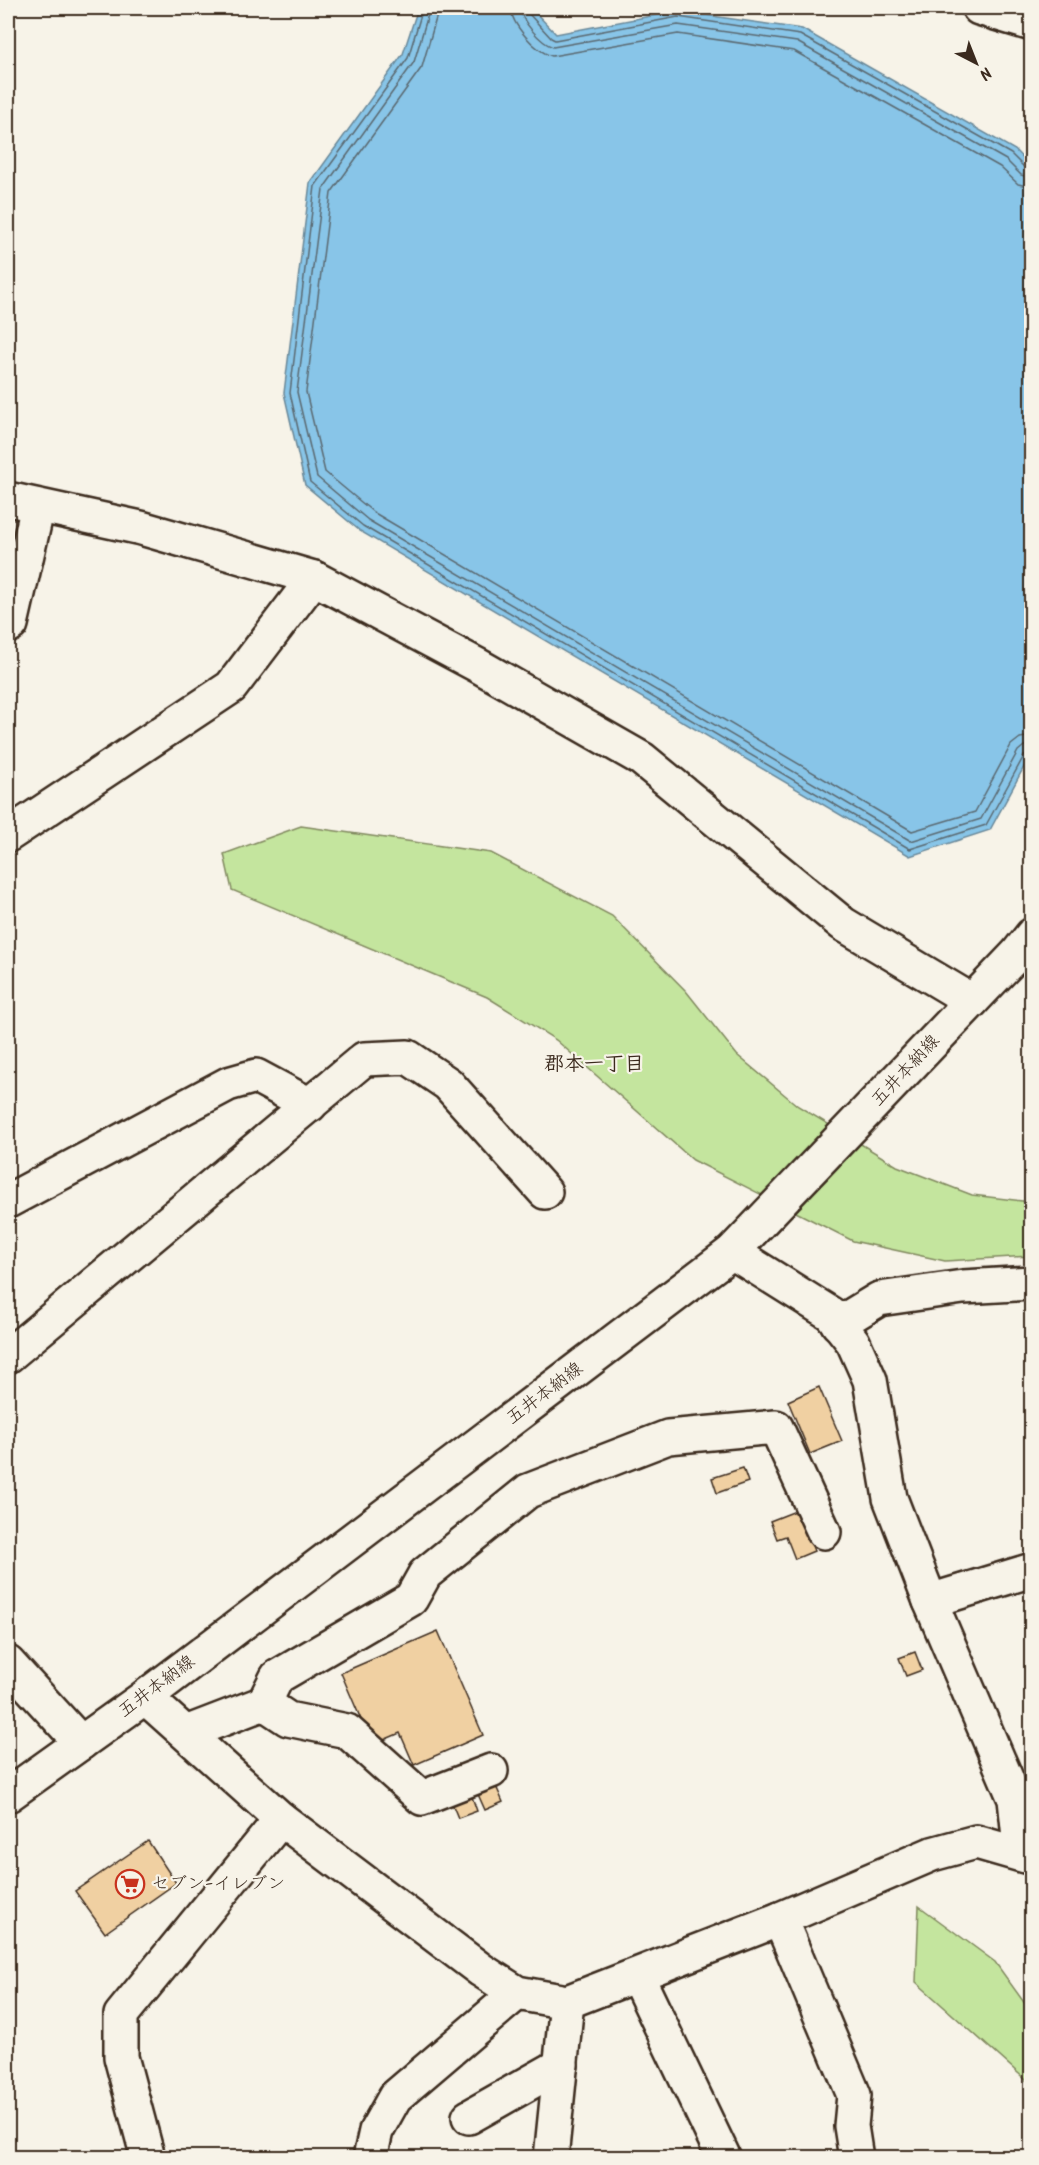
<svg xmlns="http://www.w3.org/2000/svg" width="1039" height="2165" viewBox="0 0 1039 2165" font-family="Kalam,'Klee One',sans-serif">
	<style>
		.green { fill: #c4e59e; stroke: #80885e; stroke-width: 1.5 }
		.water { fill: #88c5e8; stroke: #698797; stroke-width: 1.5 }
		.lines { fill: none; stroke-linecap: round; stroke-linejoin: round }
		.shore { stroke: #5a686f; stroke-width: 1.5 }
		.building { fill: #f0d0a2; stroke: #3b2a1e; stroke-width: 1.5 }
		.minor-casing { stroke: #3b2a1e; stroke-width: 38 }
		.major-casing { stroke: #3b2a1e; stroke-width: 38 }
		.minor { stroke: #f7f3e8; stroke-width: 33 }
		.major { stroke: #f7f3e8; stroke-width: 33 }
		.labels { text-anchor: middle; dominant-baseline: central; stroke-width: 4.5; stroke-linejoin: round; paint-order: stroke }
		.street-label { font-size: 18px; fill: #3b2a1e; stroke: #f7f3e8 }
		.poi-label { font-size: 18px; fill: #3b2a1e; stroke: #f7f3e8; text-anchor: start }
		.neighbourhood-label { font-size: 20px; font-weight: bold; fill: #3b2a1e; stroke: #f7f3e8 }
	</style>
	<rect width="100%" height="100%" fill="#f7f3e8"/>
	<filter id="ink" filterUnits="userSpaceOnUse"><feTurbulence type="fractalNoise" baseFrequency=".0167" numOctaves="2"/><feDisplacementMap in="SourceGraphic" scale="12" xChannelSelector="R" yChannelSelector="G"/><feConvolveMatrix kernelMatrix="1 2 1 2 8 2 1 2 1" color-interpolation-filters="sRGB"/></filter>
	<g filter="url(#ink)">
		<!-- green -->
		<g class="green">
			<polygon points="301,826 491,853 612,916 686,991 737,1055 798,1106 897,1166 972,1195 1031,1202 1031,1256 945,1261 853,1241 693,1160 556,1040 487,997 232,890 224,854"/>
			<polygon points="919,1906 995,1962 1031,2012 1031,2090 1027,2081 916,1982"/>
		</g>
		<!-- water -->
		<polygon class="water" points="418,8 531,8 556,34 677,11 802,29 1015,150 1031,167 1031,754 990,830 910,856 360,531 305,485 284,393 310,183 403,54"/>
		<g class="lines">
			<!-- shore -->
			<g class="shore">
				<polyline points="423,8 408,58 315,186 290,393 310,482 363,526 910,849 986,825 1024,756 1032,752"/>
				<polyline points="430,8 414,62 323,189 297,392 317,477 368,520 911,841 981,819 1018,751 1024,746 1032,745"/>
				<polyline points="439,8 422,67 331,193 306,392 325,472 373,512 912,831 975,812 1011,745 1020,738 1032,736"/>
				<path d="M511,8C511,24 536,52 552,56L678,34L794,51L1000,167L1018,184L1032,187"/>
				<path d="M520,8C521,21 541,43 553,47L678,25L797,42L1006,160L1021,175L1032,178"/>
				<polyline points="527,8 529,14 551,38 555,40 678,17 800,35 1011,154 1026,169 1032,170"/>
			</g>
		</g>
		<!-- building -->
		<g class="building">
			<polygon points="819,1387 842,1441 810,1454 788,1401"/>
			<polygon points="743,1468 748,1482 717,1493 712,1478"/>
			<polygon points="798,1510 814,1551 795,1559 786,1536 777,1539 770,1521"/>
			<polygon points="438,1631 483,1735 414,1765 400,1733 372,1745 341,1673"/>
			<polygon points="915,1652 922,1670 906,1676 899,1658"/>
			<polygon points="495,1784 503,1802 485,1810 477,1792"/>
			<polygon points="471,1794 477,1811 458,1818 451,1801"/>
			<polygon points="148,1841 176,1883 105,1933 75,1891"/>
		</g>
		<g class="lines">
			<!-- minor casing -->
			<g class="minor-casing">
				<g id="minor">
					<polyline points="979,8 1032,24"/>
					<polyline points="8,499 141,528 314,578 479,666 642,759 843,924 972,1001"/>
					<polyline points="8,626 11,624 38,506"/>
					<polyline points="8,835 231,687 314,578"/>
					<polyline points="8,1201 228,1084 256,1076 310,1105"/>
					<polyline points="732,1252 831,1314 853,1342 870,1380 890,1498 930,1601 1015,1799 1019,1837 1017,1852"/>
					<polyline points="838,1324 879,1299 963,1287 1032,1283"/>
					<polyline points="8,1356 364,1059 408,1057 448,1084 545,1192"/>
					<polyline points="930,1601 1032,1570"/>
					<polyline points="8,1663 81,1743"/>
					<polyline points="145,1697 281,1819 481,1970 517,1993 567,2002 780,1919 932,1854 976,1842 1032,1858"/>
					<polyline points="264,1703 277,1677 411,1599 425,1574 528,1491 668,1437 776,1427 824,1532"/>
					<polyline points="186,1733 264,1703 288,1719 347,1731 422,1798 491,1771"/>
					<polyline points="780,1919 854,2095 851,2126 856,2158"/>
					<polyline points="637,1976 724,2158"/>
					<polyline points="469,2117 561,2065"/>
					<polyline points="148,2158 121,2057 121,2015 281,1819"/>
					<polyline points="370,2158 376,2131 395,2097 517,1993"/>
					<polyline points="551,2158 567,2002"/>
				</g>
			</g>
			<!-- major casing -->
			<g class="major-casing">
				<polyline id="major" points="8,1795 145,1697 732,1252 1017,954 1032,935"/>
			</g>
			<!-- minor -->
			<use href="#minor" class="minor"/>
			<!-- major -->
			<use href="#major" class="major"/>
		</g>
	</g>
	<!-- icons -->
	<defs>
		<g id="supermarket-ring" transform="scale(1.5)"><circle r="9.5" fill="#f7f3e8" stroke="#c8321e" stroke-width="1.5"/><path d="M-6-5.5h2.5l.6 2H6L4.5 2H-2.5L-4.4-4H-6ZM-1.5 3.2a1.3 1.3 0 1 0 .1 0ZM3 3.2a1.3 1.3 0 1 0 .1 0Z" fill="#c8321e"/></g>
	</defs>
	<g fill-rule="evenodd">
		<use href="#supermarket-ring" x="130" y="1884"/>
	</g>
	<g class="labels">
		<!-- street labels -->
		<g class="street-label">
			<text transform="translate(906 1071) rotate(-47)">五井本納線</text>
			<text transform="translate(545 1394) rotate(-37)">五井本納線</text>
			<text transform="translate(157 1687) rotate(-37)">五井本納線</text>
		</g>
		<!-- poi labels -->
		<g class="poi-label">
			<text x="151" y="1884">セブン-イレブン</text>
		</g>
		<!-- neighbourhood labels -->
		<g class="neighbourhood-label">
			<text x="594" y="1065">郡本一丁目</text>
		</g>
	</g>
	<!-- margin -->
	<rect width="1039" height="2165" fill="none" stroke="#f7f3e8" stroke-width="30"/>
	<rect x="15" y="15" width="1009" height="2135" fill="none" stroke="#3b2a1e" stroke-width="2" filter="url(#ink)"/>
	<!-- north arrow -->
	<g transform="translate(976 63) rotate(138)" stroke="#f7f3e8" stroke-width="4.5" paint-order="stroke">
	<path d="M0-4.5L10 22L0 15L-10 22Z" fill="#3b2a1e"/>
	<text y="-9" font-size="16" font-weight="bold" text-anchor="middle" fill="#3b2a1e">N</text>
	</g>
</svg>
